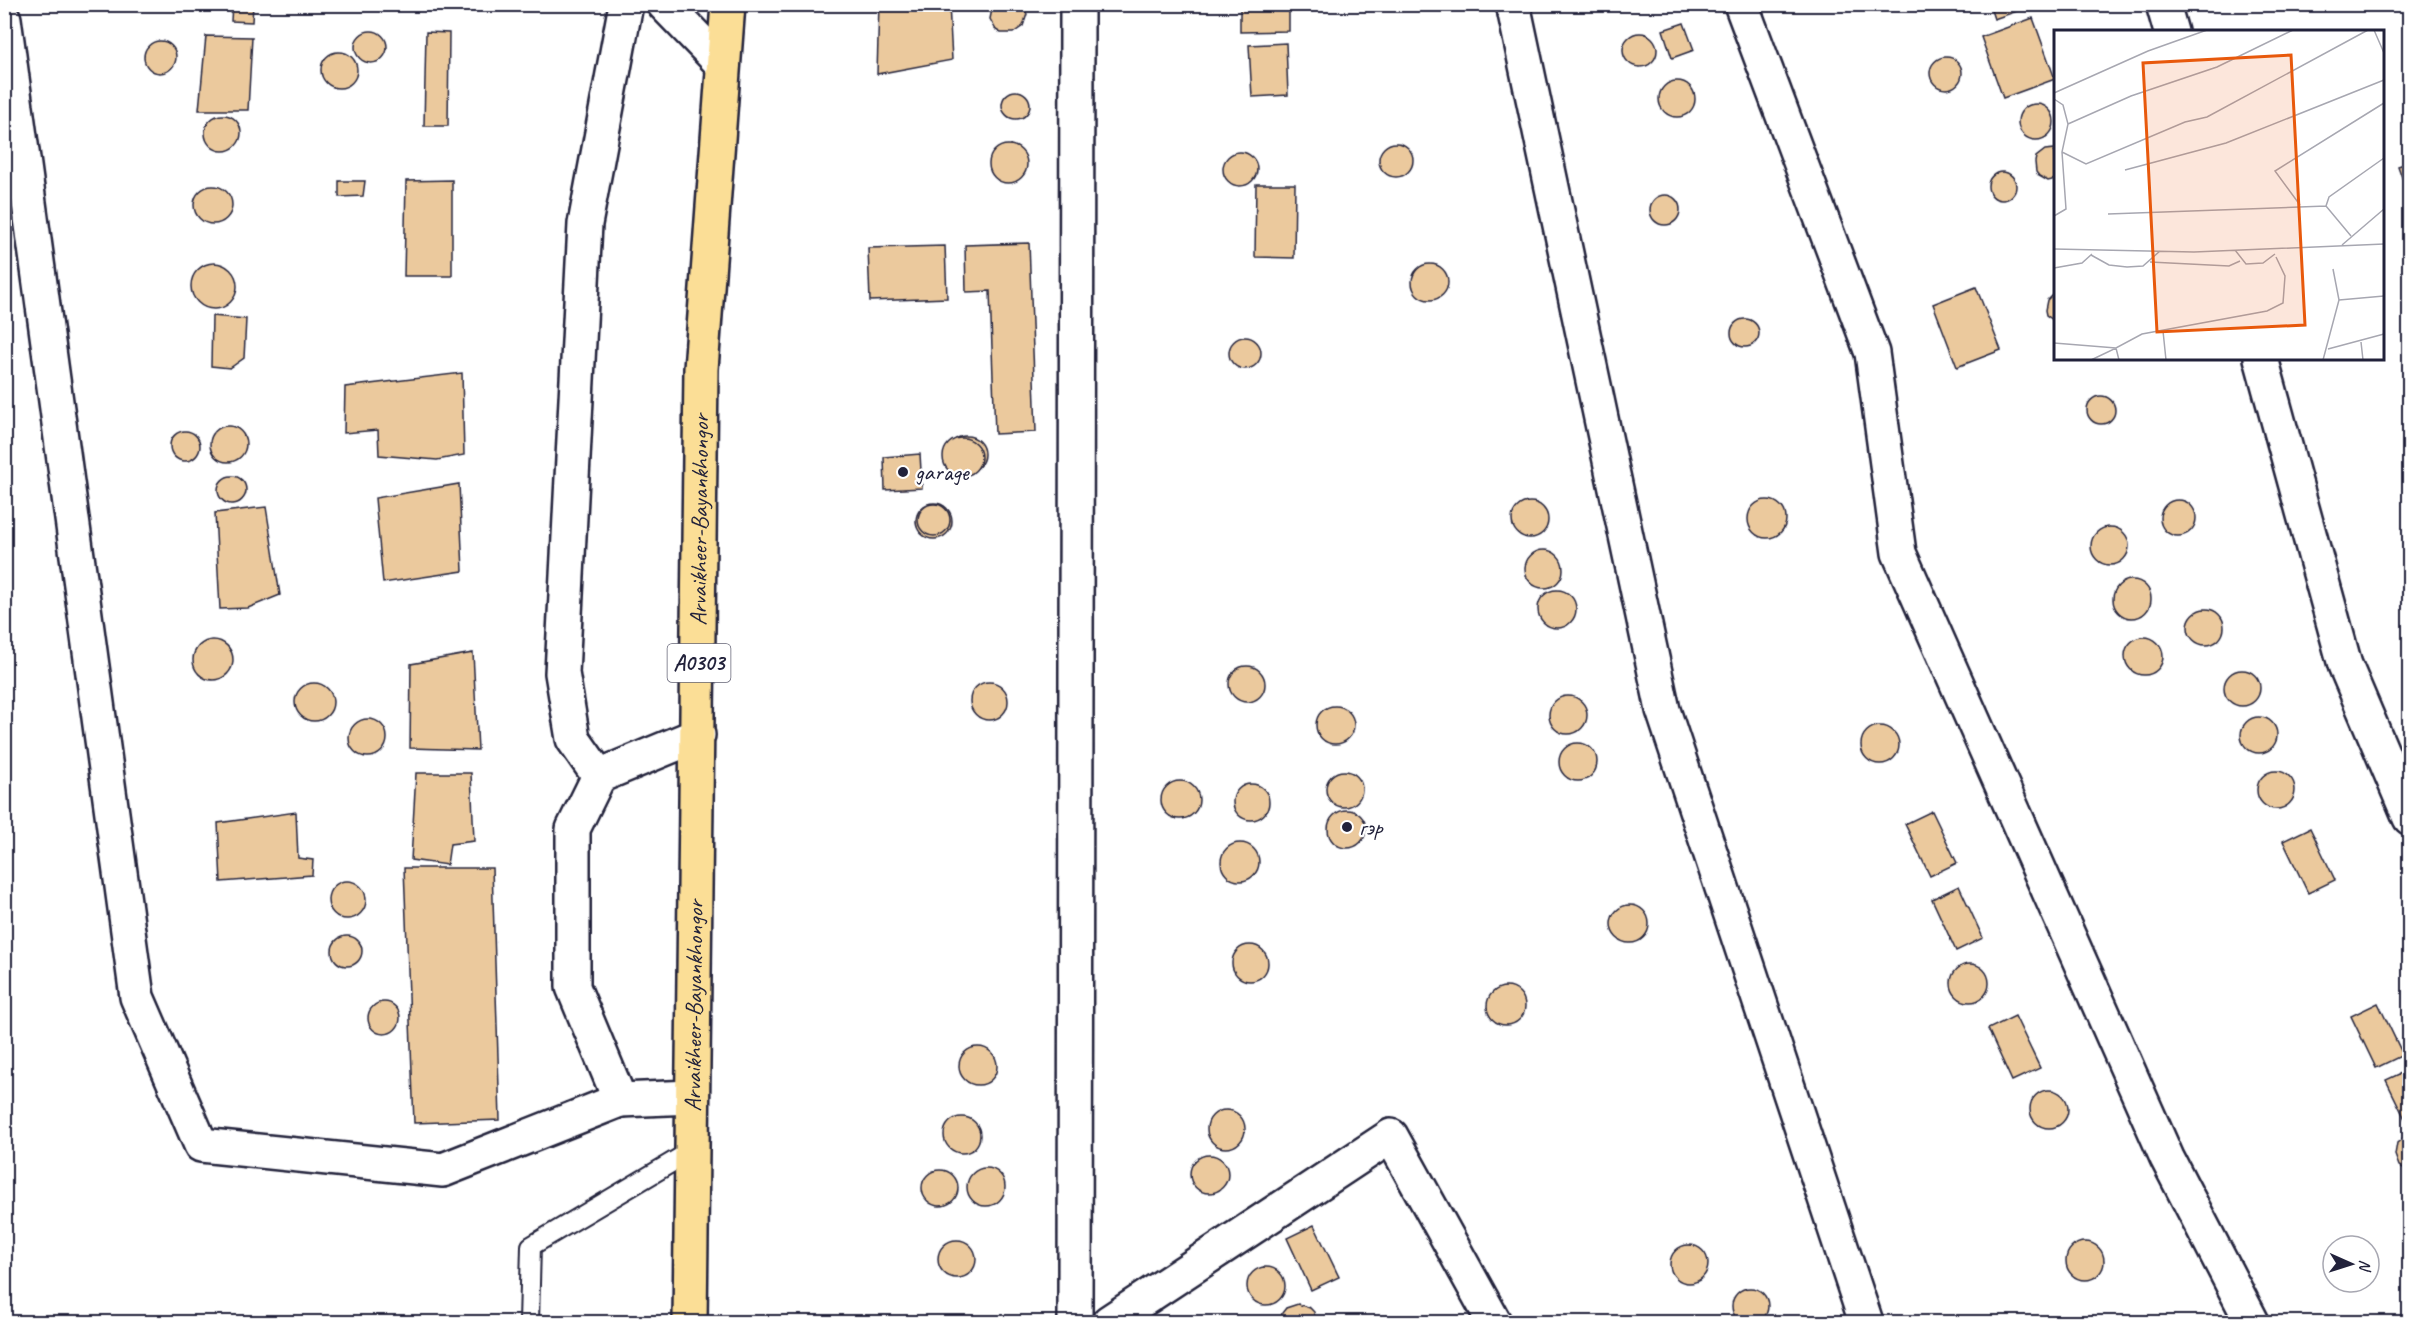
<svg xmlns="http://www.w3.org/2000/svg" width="2414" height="1327" viewBox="0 0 2414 1327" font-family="Caveat,sans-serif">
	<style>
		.building { fill: #ebc99d; stroke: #22223b; stroke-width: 1.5 }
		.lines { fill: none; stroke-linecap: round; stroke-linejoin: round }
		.lane-casing { stroke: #22223b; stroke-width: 22 }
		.street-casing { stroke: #22223b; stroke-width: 38 }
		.highway-casing { stroke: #22223b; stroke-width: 38 }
		.lane { stroke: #fff; stroke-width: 18 }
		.street { stroke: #fff; stroke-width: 33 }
		.highway { stroke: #fbde96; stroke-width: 33 }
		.poi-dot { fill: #22223b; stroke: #fff; stroke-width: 2 }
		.labels { text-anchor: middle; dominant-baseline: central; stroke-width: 4.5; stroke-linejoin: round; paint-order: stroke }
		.shield { fill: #fff; stroke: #646476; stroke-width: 1.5 }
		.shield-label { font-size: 22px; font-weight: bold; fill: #22223b }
		.poi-label { font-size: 24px; fill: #22223b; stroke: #fff; text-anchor: start }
		.street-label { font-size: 24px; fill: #22223b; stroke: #fff }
		.inset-road { fill: none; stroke: #a7a7b1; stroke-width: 1.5 }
		.view { fill: #e8590c; fill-opacity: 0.15; stroke: #e8590c; stroke-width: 3 }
		.inset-edge { fill: none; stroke: #22223b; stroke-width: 3 }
	</style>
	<rect width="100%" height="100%" fill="#fff"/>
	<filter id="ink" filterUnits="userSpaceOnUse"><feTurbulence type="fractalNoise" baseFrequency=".0167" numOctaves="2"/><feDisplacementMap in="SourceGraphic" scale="12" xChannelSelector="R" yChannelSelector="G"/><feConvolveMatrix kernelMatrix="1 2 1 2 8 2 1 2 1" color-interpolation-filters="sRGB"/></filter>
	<g filter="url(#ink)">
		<!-- building -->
		<g class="building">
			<polygon points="232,4 253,4 252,22 231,21"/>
			<polygon points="879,4 949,4 952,60 877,74"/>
			<polygon points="993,4 1023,4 1027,14 1023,26 1013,33 1001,33 996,30 990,19"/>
			<polygon points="1240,4 1289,4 1289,31 1240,32"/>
			<polygon points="1989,4 2032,4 2032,6 1994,19"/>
			<polygon points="2308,4 2335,4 2320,11"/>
			<polygon points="2033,18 2055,79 2003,98 1981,37"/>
			<polygon points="1684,23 1694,50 1672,58 1663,30"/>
			<circle cx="371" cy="47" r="16"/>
			<polygon points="426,32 449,33 448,126 424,126"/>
			<circle cx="1640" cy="50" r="17"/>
			<polygon points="206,36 252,37 248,110 199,110"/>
			<circle cx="160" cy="57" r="16"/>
			<polygon points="1286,43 1288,95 1252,97 1249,45"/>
			<circle cx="339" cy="70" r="18"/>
			<circle cx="1946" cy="73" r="16"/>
			<circle cx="1677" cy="99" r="18"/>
			<circle cx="1016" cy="105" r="14"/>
			<circle cx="2036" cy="122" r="18"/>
			<circle cx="223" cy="133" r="18"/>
			<circle cx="1396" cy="160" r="17"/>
			<circle cx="1008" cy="164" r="19"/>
			<polygon points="2054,149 2056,179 2048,181 2039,176 2036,172 2035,162 2036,157 2045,150"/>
			<circle cx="1240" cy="169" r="17"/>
			<polygon points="2410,162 2410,200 2398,166"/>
			<circle cx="2002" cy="186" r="14"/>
			<polygon points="452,180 452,276 404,276 406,181"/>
			<polygon points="339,181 365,181 363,196 339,197"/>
			<polygon points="1256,184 1295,184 1294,258 1255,257"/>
			<circle cx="213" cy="205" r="19"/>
			<circle cx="1665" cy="210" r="15"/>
			<polygon points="1029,243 1036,432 995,434 990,291 966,292 965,245"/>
			<polygon points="945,246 947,298 870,301 868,248"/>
			<circle cx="214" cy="286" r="23"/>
			<circle cx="1430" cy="282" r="18"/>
			<polygon points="1976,287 2001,350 1957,367 1933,304"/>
			<polygon points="2054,293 2056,293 2056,322 2046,315 2045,310 2047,300"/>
			<polygon points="212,316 246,319 244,358 230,368 211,366"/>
			<circle cx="1745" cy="333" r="14"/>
			<circle cx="1245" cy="353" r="16"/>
			<polygon points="462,373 464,455 437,460 379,455 378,430 344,433 345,387"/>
			<circle cx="2101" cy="410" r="14"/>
			<circle cx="228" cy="444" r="18"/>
			<circle cx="185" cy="446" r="15"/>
			<circle cx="966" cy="454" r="18"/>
			<circle cx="962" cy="457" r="19"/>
			<polygon points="920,454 922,488 885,490 884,457"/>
			<circle cx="232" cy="490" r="14"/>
			<polygon points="459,484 463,571 383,583 375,498"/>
			<circle cx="2178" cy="518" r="18"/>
			<circle cx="1767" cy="519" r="19"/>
			<circle cx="1530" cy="520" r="18"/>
			<circle cx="934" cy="521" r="18"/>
			<circle cx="934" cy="520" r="16"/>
			<polygon points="266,507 280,595 248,608 220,609 215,513"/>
			<circle cx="2110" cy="546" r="19"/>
			<circle cx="1544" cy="569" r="19"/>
			<circle cx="2132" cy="599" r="19"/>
			<circle cx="1557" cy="609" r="19"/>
			<circle cx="2206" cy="627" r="18"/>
			<circle cx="2144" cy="656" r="19"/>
			<circle cx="213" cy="660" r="20"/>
			<polygon points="473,653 478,750 410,748 411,664"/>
			<circle cx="1247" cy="684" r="18"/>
			<circle cx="2242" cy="688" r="18"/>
			<circle cx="989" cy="701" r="19"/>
			<circle cx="314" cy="702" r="19"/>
			<circle cx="1568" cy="715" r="19"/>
			<circle cx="1335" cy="725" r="19"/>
			<circle cx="2259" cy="735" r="18"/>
			<circle cx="368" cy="738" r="19"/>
			<circle cx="1880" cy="745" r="19"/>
			<circle cx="1578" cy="762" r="19"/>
			<circle cx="1344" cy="789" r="18"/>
			<circle cx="2276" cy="790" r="19"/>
			<polygon points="416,773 471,773 474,841 450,844 447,865 411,860"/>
			<circle cx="1180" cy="800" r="19"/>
			<circle cx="1251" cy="802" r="18"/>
			<circle cx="1347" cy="829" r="19"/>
			<polygon points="1932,811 1957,863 1930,876 1905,824"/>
			<polygon points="296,812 298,858 313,860 312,875 221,882 218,823"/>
			<polygon points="2310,828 2335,880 2308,893 2283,841"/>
			<circle cx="1240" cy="862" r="19"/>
			<polygon points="404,868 492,868 500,1120 414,1123"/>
			<circle cx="347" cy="900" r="19"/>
			<polygon points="1959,886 1983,938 1956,951 1932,899"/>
			<circle cx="1630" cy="924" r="19"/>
			<circle cx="347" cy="951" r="15"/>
			<circle cx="1250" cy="963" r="18"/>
			<circle cx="1970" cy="983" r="19"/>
			<circle cx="1506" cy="1006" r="19"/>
			<circle cx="384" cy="1018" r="16"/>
			<polygon points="2378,1003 2403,1055 2376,1068 2351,1016"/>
			<polygon points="2015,1016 2040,1068 2012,1081 1988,1029"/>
			<circle cx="978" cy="1066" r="19"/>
			<polygon points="2410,1069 2410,1129 2386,1080"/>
			<circle cx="2049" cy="1109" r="19"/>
			<circle cx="1226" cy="1129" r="19"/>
			<circle cx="962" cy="1135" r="18"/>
			<polygon points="2407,1135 2410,1135 2410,1171 2399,1166 2395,1155 2397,1143"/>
			<circle cx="1209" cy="1174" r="19"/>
			<circle cx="986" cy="1187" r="19"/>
			<circle cx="940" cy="1188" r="18"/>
			<polygon points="1314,1225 1339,1277 1311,1290 1287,1238"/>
			<circle cx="957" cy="1259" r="19"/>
			<circle cx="2085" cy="1261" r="19"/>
			<circle cx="1689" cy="1264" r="19"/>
			<circle cx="1266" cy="1286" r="19"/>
			<circle cx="1750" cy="1306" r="18"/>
			<polygon points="1298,1304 1310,1308 1314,1312 1316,1322 1280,1322 1282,1313 1286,1308"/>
		</g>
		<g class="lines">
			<!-- lane casing -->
			<g class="lane-casing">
				<polyline id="lane" points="529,1322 531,1246 691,1151"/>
			</g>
			<!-- street casing -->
			<g class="street-casing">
				<g id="street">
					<polyline points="664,4 723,65"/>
					<polyline points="1513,4 1663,710 1866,1322"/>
					<polyline points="1741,4 1872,353 1899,553 2167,1158 2252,1322"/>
					<polyline points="2163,4 2171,32"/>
					<polyline points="4,19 137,997 201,1145 443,1170 620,1100"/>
					<polyline points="2261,358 2345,665 2410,818"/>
					<polyline points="599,776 573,739 562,673 585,224 626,4"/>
					<polyline points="692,1097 620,1100 573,987 573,829 599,776 698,735"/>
					<polyline points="1075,1322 1077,4"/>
					<polyline points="1109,1322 1391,1136 1494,1322"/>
				</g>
			</g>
			<!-- highway casing -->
			<g class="highway-casing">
				<g id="highway">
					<path id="s1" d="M690,1322L701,369L728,4"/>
				</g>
			</g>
			<!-- lane -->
			<use href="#lane" class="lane"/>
			<!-- street -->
			<use href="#street" class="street"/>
			<!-- highway -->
			<use href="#highway" class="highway"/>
		</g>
	</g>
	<!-- markers -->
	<g class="poi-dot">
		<circle cx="903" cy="472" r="6"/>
		<circle cx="1347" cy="827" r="6"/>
	</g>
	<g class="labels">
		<!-- shield labels -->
		<rect class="shield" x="667.5" y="644" width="63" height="38" rx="4.5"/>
		<g class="shield-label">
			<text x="699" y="663">A0303</text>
		</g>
		<!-- poi labels -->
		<g class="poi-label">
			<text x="915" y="472">garage</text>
			<text x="1359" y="827">гэр</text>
		</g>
		<!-- street labels -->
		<g class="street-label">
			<text stroke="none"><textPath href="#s1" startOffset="802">Arvaikheer-Bayankhongor</textPath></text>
			<text stroke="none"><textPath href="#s1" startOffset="316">Arvaikheer-Bayankhongor</textPath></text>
		</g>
	</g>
	<!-- overview -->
	<g transform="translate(2054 30)">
		<rect width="330" height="330" fill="#fff"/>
		<path class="inset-road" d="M320,0L330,23M0,63L94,21L153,0M0,69L9,75L14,94L8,122L12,179L0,186M14,94L77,66L163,37L239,0M8,122L32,134L131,92L153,87L314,0M71,140L172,113L330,50M246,175L221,141L330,73M272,176L275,167L330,128M54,184L272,176L297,206M288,215L330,179M0,219L140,222L330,214M181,220L192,234L209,233L221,224M37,225L55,235L73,237L89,236L106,221M96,232L175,236L186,231M0,238L28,233L38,224M285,270L330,266M109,301L112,330M307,312L309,330M0,313L62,318L88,304L213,281L229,273L231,246L222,227M274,319L330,304M37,330L62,318L65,330M269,330L285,270L279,239"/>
		<path class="view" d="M237,25L251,295L103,302L89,33Z"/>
		<rect width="330" height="330" class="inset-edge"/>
	</g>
	<!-- margin -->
	<rect width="2414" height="1327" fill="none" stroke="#fff" stroke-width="24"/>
	<rect x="12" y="12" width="2390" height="1303" fill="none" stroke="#22223b" stroke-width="2" filter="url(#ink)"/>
	<!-- north arrow -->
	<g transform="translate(2351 1264) rotate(93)"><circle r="28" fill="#ffffff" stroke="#a7a7b1" stroke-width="1.5"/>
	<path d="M0-4.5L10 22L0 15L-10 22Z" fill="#22223b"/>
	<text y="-9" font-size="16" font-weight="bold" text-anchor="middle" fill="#22223b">N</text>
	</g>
</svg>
